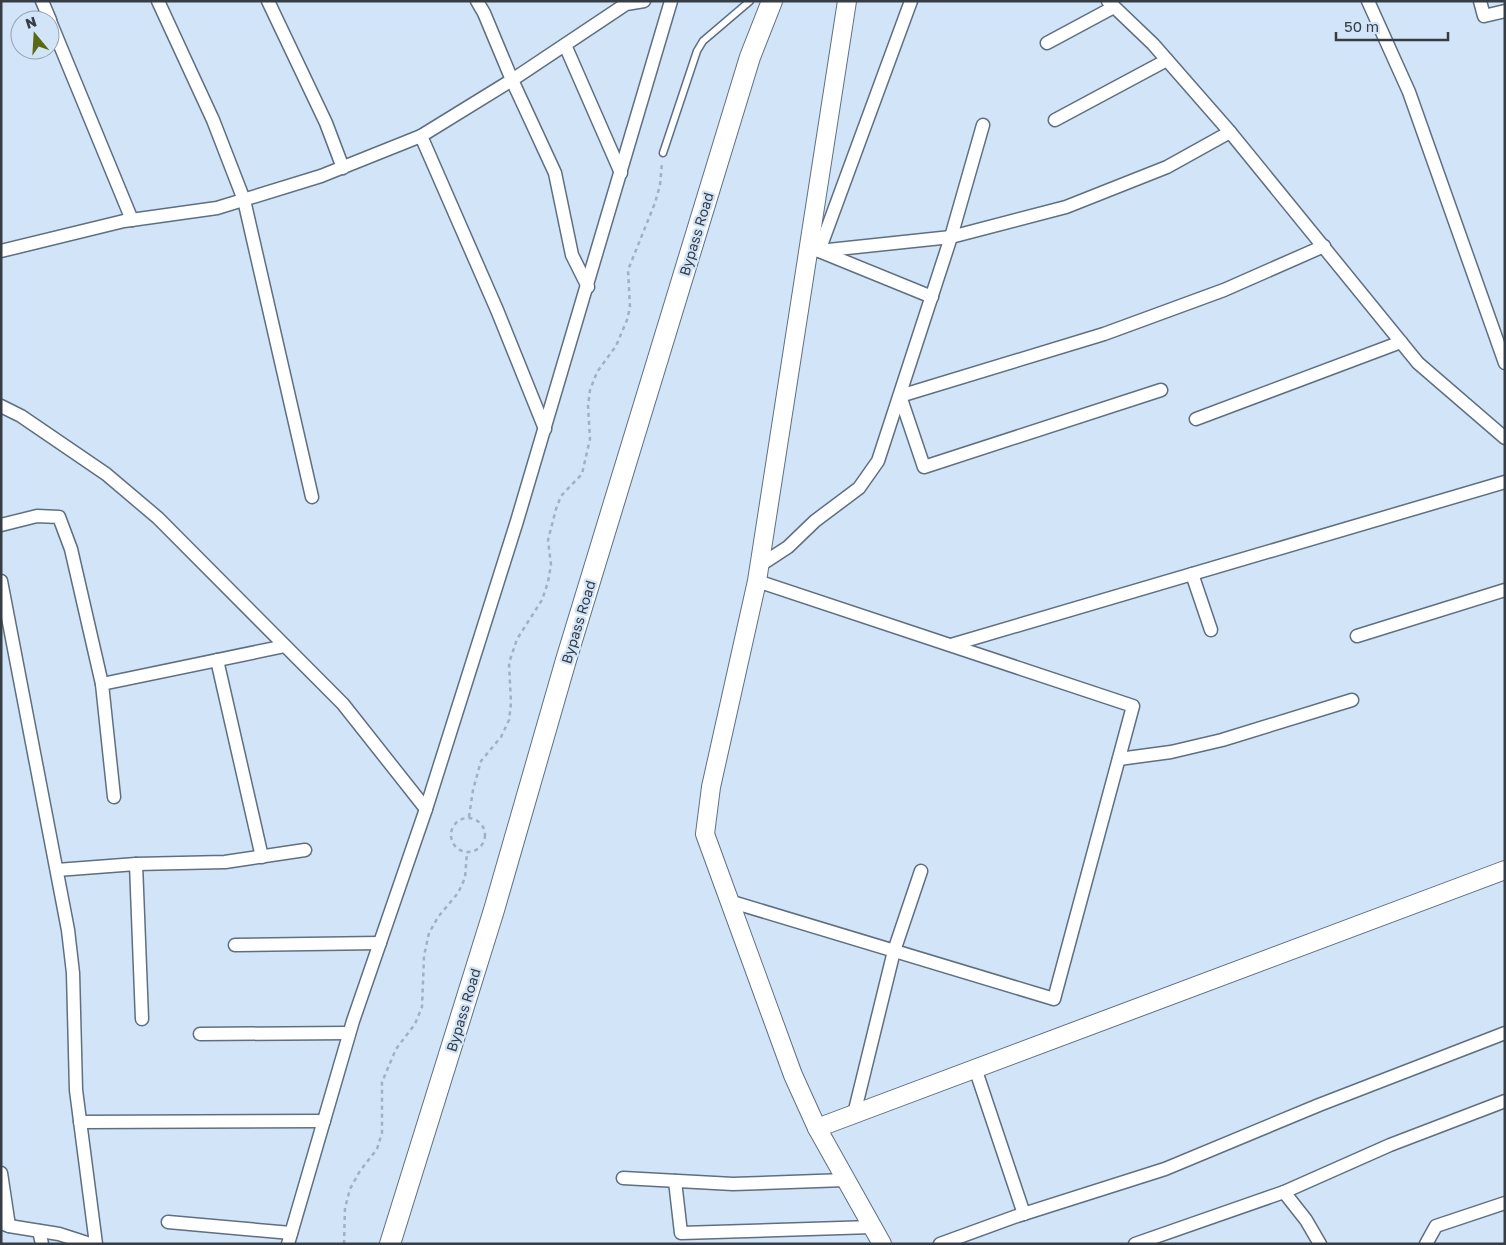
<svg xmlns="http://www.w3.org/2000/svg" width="1506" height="1245" viewBox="0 0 1506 1245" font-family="'Golos Text',sans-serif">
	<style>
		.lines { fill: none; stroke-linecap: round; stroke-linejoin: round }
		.lane-casing { stroke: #5e6f80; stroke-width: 9 }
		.street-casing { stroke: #5e6f80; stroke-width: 15 }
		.secondary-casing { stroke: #5e6f80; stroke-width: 20 }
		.primary-casing { stroke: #5e6f80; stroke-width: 22 }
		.path { stroke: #a2b0c1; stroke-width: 2.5; stroke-dasharray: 4 4; stroke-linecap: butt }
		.lane { stroke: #fff; stroke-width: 6 }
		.street { stroke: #fff; stroke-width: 12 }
		.secondary { stroke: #fff; stroke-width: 18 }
		.primary { stroke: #fff; stroke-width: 20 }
		.labels { text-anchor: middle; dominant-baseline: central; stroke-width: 4.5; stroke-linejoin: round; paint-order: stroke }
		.street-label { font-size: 14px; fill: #363d45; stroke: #d2e4f8 }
	</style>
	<rect width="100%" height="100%" fill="#d2e4f8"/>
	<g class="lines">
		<!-- lane casing -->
		<g class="lane-casing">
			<polyline id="lane" points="663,153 697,51 703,41 750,1"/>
		</g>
		<!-- street casing -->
		<g class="street-casing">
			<g id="street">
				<polyline points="42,1 50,20"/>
				<polyline points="158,1 213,120 244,200 312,497"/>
				<polyline points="268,1 326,123 343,168"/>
				<polyline points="477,1 484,13 512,80 555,173 572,255 588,287"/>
				<polyline points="911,1 819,251 932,297"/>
				<polyline points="1108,1 1153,44 1230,132 1418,363 1505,438"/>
				<polyline points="1368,1 1409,92 1505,363"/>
				<polyline points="1480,1 1484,16 1505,11"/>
				<polyline points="50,21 132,220"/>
				<polyline points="1047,43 1114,7"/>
				<polyline points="565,45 621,173"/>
				<polyline points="1055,120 1167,60"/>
				<polyline points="421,136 497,310 545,429"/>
				<polyline points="809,247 819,251 951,237 1066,207 1167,167 1230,132"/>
				<polyline points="1,251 124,221 217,208 321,176 421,136 512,80 626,4 644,1"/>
				<polyline points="1161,390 924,467 900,396 1104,334 1224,290 1324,246"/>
				<polyline points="1,406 21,416 106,474 158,518 343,704 426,809"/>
				<polyline points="1196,419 1401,342"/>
				<polyline points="1,525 37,516 59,517 71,549 102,684 114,797"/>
				<polyline points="759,566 788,547 815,521 859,488 878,461 951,237 983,125"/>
				<polyline points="1192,574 1211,630"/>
				<polyline points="1,581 68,930 73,973 76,1090 96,1244"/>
				<polyline points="1357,636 1505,590"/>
				<polyline points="951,645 1505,482"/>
				<polyline points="217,660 262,857"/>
				<polyline points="102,684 285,646"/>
				<polyline points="1119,759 1171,752 1222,740 1352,700"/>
				<polyline points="136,864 142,1019"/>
				<polyline points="57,870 136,864 225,862 305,850"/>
				<polyline points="729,901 1054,999 1133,706 757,581"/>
				<polyline points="235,945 380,943"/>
				<polyline points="200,1034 349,1033"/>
				<polyline points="975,1068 1024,1214"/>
				<polyline points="854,1114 894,951 921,871"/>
				<polyline points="80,1122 324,1121"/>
				<polyline points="1,1173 9,1226"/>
				<polyline points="623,1178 733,1184 845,1180"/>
				<polyline points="675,1181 681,1233 872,1227"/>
				<polyline points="1284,1192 1306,1220 1320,1244"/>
				<polyline points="168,1222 291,1233"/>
				<polyline points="1,1223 9,1226 59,1234 90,1244"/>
				<polyline points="39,1231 42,1244"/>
				<polyline points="288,1244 353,1021 426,809 517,521 671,1"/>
				<polyline points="940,1244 1017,1216 1165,1169 1319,1105 1505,1033"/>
				<polyline points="1135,1244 1284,1192 1390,1145 1505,1101"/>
				<polyline points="1426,1244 1436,1226 1505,1203"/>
			</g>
		</g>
		<!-- secondary casing -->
		<g class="secondary-casing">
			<g id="secondary">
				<polyline points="847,1 757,581 711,787 705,834 793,1075 817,1128 882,1244"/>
				<polyline points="817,1128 1505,870"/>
			</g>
		</g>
		<!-- primary casing -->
		<g class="primary-casing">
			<polyline id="primary" points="390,1244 494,910 566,660 750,57 772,1"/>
		</g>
		<!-- path -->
		<g class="path">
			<polyline points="469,817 473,790 481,761 501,737 509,720 511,703 509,663 517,639 542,600 548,582 551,565 548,540 556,509 561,496 582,474 590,439 588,406 590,390 597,372 616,346 627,320 630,307 628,270 655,203 660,185 662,163"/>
			<circle cx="468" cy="835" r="17"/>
			<polyline points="344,1244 345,1208 350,1189 360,1171 377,1149 382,1133 382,1082 396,1049 415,1024 422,1007 424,956 429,933 438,917 458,893 465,878 467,852"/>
		</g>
		<!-- lane -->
		<use href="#lane" class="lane"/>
		<!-- street -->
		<use href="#street" class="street"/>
		<!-- secondary -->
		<use href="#secondary" class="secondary"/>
		<!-- primary -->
		<use href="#primary" class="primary"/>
	</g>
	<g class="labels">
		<!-- street labels -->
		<g class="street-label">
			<text transform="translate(696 234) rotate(-73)">Bypass Road</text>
			<text transform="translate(578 622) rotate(-73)">Bypass Road</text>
			<text transform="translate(463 1010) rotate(-73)">Bypass Road</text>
		</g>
	</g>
	<!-- border -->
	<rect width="1506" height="1245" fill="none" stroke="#363d45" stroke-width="5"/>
	<!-- north arrow -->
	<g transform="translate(35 35) rotate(342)"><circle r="24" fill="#d2e4f8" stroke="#94a1b0"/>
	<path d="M0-4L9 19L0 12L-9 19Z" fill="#5a6a14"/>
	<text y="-8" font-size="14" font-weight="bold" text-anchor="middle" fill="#363d45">N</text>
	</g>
	<!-- scale -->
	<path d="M1336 32v8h112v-8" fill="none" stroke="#363d45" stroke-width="2.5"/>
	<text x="1344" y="32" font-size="15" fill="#363d45" stroke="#d2e4f8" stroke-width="4" paint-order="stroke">50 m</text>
</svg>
